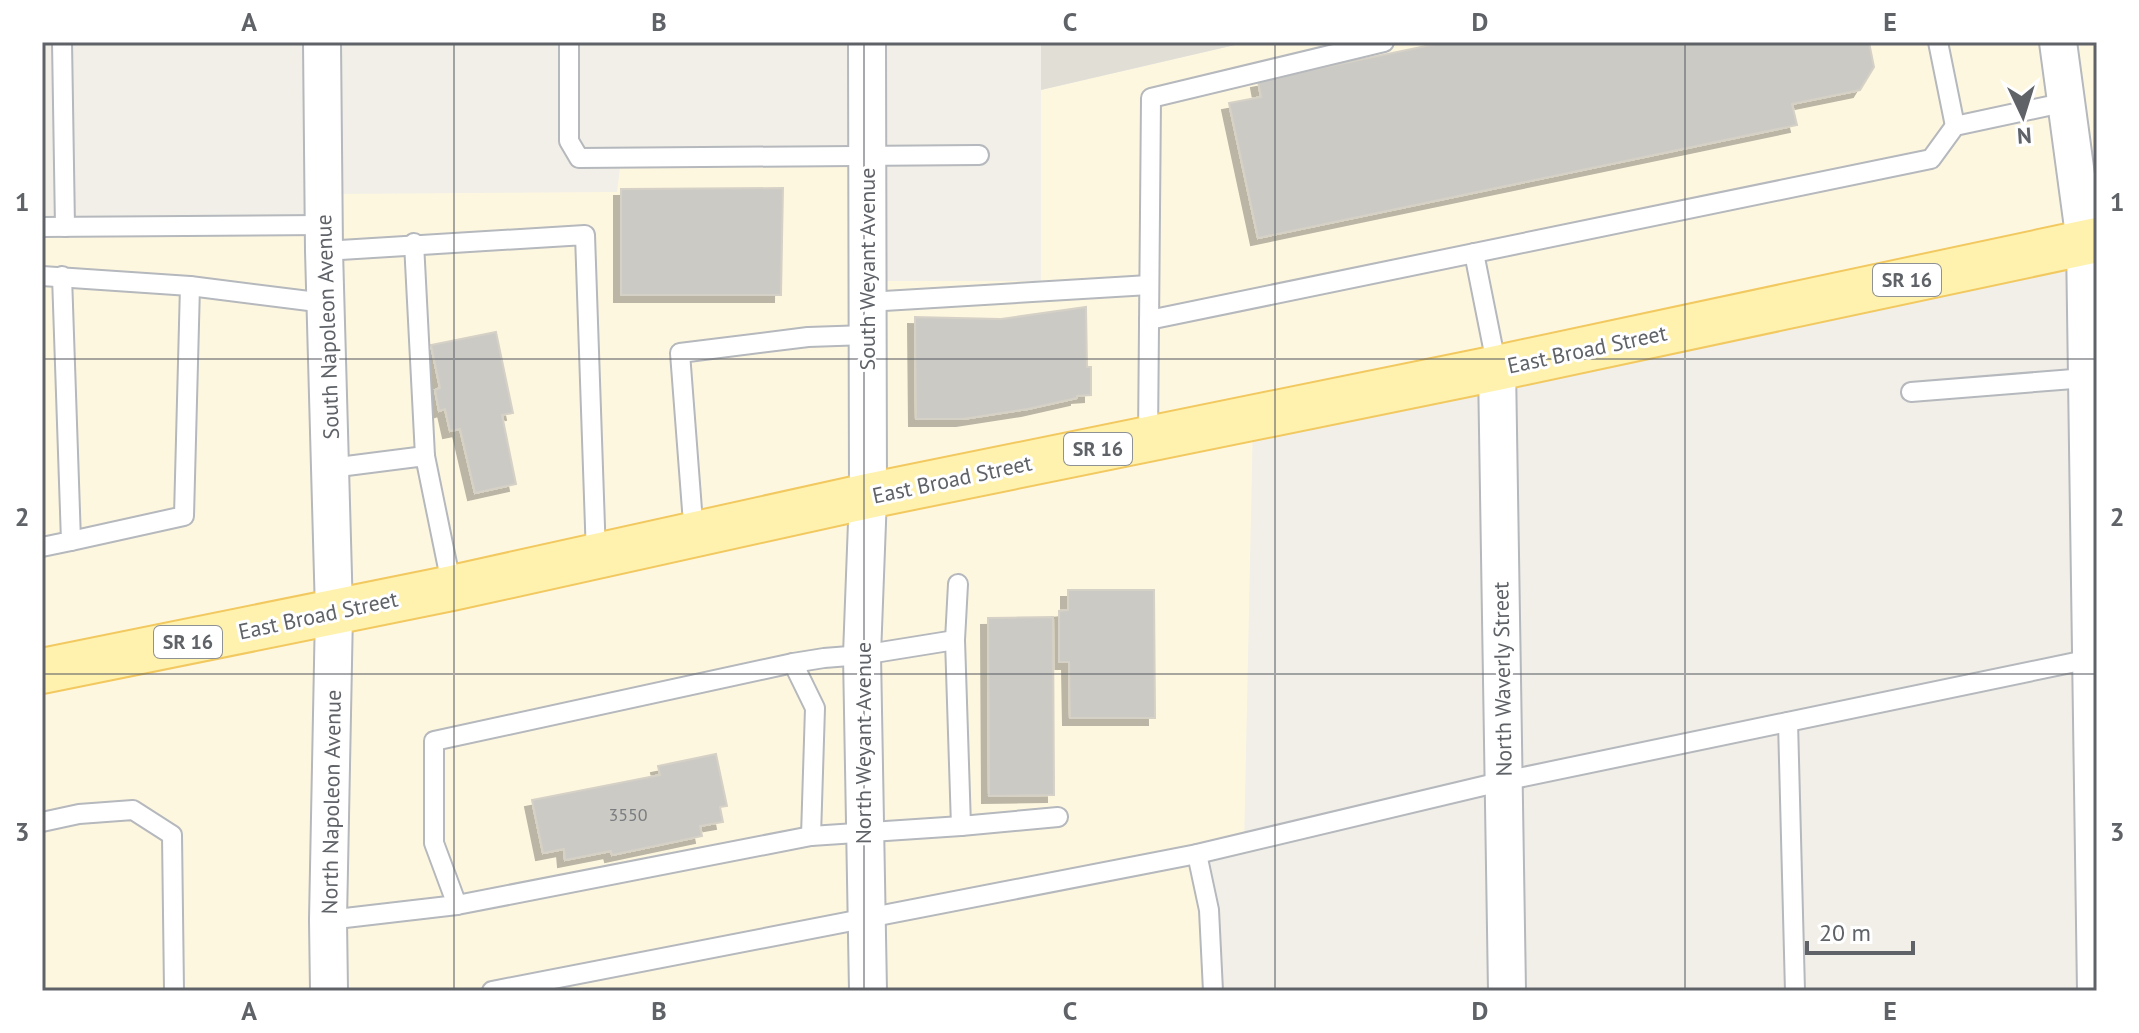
<svg xmlns="http://www.w3.org/2000/svg" width="2139" height="1033" viewBox="0 0 2139 1033" font-family="'PT Sans',sans-serif">
	<style>
		.commercial { fill: #fef7e0 }
		.education { fill: #e1ded6 }
		.building { fill: #cccac5; stroke: #d6d1c6; stroke-width: 2; filter: url(#shadow) }
		.lines { fill: none; stroke-linecap: round; stroke-linejoin: round }
		.lane-casing { stroke: #b5b8bc; stroke-width: 22 }
		.street-casing { stroke: #b5b8bc; stroke-width: 40 }
		.primary-casing { stroke: #f2c960; stroke-width: 48 }
		.lane { stroke: #fff; stroke-width: 18 }
		.street { stroke: #fff; stroke-width: 36 }
		.primary { stroke: #fff2af; stroke-width: 44 }
		.grid { fill: none; stroke: #5f6368; stroke-width: 2; stroke-opacity: 0.55 }
		.labels { text-anchor: middle; dominant-baseline: central; stroke-width: 6; stroke-linejoin: round; paint-order: stroke }
		.number-label { font-size: 18px; fill: #7a7d7f }
		.shield { fill: #fff; stroke: #8f9295; stroke-width: 2 }
		.shield-label { font-size: 20px; font-weight: bold; fill: #5f6368 }
		.street-label { font-size: 22px; fill: #5f6368; stroke: #fff }
		.neatline { fill: none; stroke: #5f6368; stroke-width: 3 }
		.grid-label { font-size: 26px; text-anchor: middle; font-weight: bold; fill: #5f6368 }
	</style>
	<defs>
		<filter id="shadow"><feDropShadow dx="-7" dy="7" stdDeviation="0" flood-color="#0004"/></filter>
	</defs>
	<rect width="100%" height="100%" fill="#f1efe8"/>
	<!-- commercial -->
	<polygon class="commercial" points="1248,42 2097,42 2097,238 1253,419 1244,846 1199,859 1202,991 42,991 42,236 330,230 330,194 617,192 621,160 867,164 871,281 1041,281 1041,90"/>
	<!-- education -->
	<polygon class="education" points="1041,42 1248,42 1041,90"/>
	<!-- building -->
	<g class="building">
		<polygon points="1445,42 1869,42 1874,67 1860,90 1792,104 1797,125 1258,238 1229,103 1261,97 1258,81"/>
		<polygon points="783,188 781,295 621,295 621,189"/>
		<polygon points="1086,307 1087,367 1091,367 1091,395 1077,396 1077,398 1028,409 963,419 916,419 915,317 1001,319"/>
		<polygon points="496,332 513,413 502,415 516,484 475,493 460,429 450,431 445,409 439,411 435,390 440,388 431,345"/>
		<polygon points="1068,590 1154,590 1155,718 1070,718 1069,662 1059,662 1059,611 1068,610"/>
		<polygon points="1053,617 1054,795 989,796 988,618"/>
		<polygon points="716,754 727,806 720,807 723,822 700,826 702,836 612,855 611,851 565,860 564,849 543,853 532,800 660,775 658,766"/>
	</g>
	<g class="lines">
		<!-- lane casing -->
		<g class="lane-casing">
			<g id="lane">
				<polyline points="62,42 65,227"/>
				<polyline points="569,42 569,141 579,158 979,155"/>
				<polyline points="1938,42 1955,126"/>
				<polyline points="42,227 323,225"/>
				<polyline points="414,243 425,456"/>
				<polyline points="324,251 585,235 596,556"/>
				<polyline points="1474,253 1497,368"/>
				<polyline points="42,276 190,286 325,303"/>
				<polyline points="867,302 1149,285"/>
				<polyline points="1149,320 1931,159 1955,126 2067,102"/>
				<polyline points="1911,392 2086,378"/>
				<polyline points="1148,439 1151,98 1384,42"/>
				<polyline points="331,468 425,456 452,588"/>
				<polyline points="694,536 680,353 808,337 867,335"/>
				<polyline points="71,541 184,516 190,286"/>
				<polyline points="42,547 71,541 62,276"/>
				<polyline points="958,584 955,640 961,826 1058,817"/>
				<polyline points="793,663 815,708 811,836"/>
				<polyline points="1788,722 1795,991"/>
				<polyline points="42,822 79,814 133,810 172,835 174,991"/>
				<polyline points="1197,854 1209,910 1213,991"/>
				<polyline points="457,905 434,843 434,741 793,663 824,658 862,655 955,640"/>
				<polyline points="328,920 457,905 811,836 961,826"/>
				<polyline points="492,991 1197,854 1504,781 2095,658"/>
			</g>
		</g>
		<!-- street casing -->
		<g class="street-casing">
			<g id="street">
				<polyline points="322,42 324,251 334,612 328,920 329,991"/>
				<polyline points="867,42 868,496 862,655 868,991"/>
				<polyline points="2058,42 2085,242 2096,991"/>
				<polyline points="1497,368 1507,991"/>
			</g>
		</g>
		<!-- primary casing -->
		<g class="primary-casing">
			<polyline id="primary" points="42,671 452,588 868,496 1497,368 2097,240"/>
		</g>
		<!-- lane -->
		<use href="#lane" class="lane"/>
		<!-- street -->
		<use href="#street" class="street"/>
		<!-- primary -->
		<use href="#primary" class="primary"/>
	</g>
	<!-- grid -->
	<path class="grid" d="M454,42V991M864,42V991M1275,42V991M1685,42V991M42,359H2097M42,674H2097"/>
	<g class="labels">
		<!-- number labels -->
		<g class="number-label">
			<text x="628" y="814">3550</text>
		</g>
		<!-- shield labels -->
		<g class="shield">
			<rect x="1873" y="264" width="68" height="32" rx="6"/>
			<rect x="1064" y="433" width="68" height="32" rx="6"/>
			<rect x="154" y="626" width="68" height="32" rx="6"/>
		</g>
		<g class="shield-label">
			<text x="1907" y="280">SR 16</text>
			<text x="1098" y="449">SR 16</text>
			<text x="188" y="642">SR 16</text>
		</g>
		<!-- street labels -->
		<g class="street-label">
			<text transform="translate(867 269) rotate(-90)">South Weyant Avenue</text>
			<text transform="translate(327 327) rotate(-92)">South Napoleon Avenue</text>
			<text transform="translate(1587 349) rotate(-12)">East Broad Street</text>
			<text transform="translate(952 479) rotate(-12)">East Broad Street</text>
			<text transform="translate(318 615) rotate(-12)">East Broad Street</text>
			<text transform="translate(1502 679) rotate(-91)">North Waverly Street</text>
			<text transform="translate(863 743) rotate(-90)">North Weyant Avenue</text>
			<text transform="translate(331 802) rotate(-89)">North Napoleon Avenue</text>
		</g>
	</g>
	<!-- border -->
	<rect width="2139" height="1033" fill="none" stroke="#ffffff" stroke-width="88"/>
	<!-- north arrow -->
	<g transform="translate(2023 116) rotate(176)" stroke="#ffffff" stroke-width="6" paint-order="stroke">
	<path d="M0-6L14 30L0 20L-14 30Z" fill="#5f6368"/>
	<text y="-12" font-size="22" font-weight="bold" text-anchor="middle" fill="#5f6368">N</text>
	</g>
	<!-- scale -->
	<path d="M1807 941v12h106v-12" fill="none" stroke="#5f6368" stroke-width="4"/>
	<text x="1819" y="941" font-size="24" fill="#5f6368" stroke="#ffffff" stroke-width="6" paint-order="stroke">20 m</text>
	<rect x="44" y="44" width="2051" height="945" class="neatline"/>
	<g class="grid-label">
		<text x="249" y="31">A</text>
		<text x="659" y="31">B</text>
		<text x="1070" y="31">C</text>
		<text x="1480" y="31">D</text>
		<text x="1890" y="31">E</text>
		<text x="22" y="211">1</text>
		<text x="2117" y="211">1</text>
		<text x="22" y="526">2</text>
		<text x="2117" y="526">2</text>
		<text x="22" y="841">3</text>
		<text x="2117" y="841">3</text>
		<text x="249" y="1020">A</text>
		<text x="659" y="1020">B</text>
		<text x="1070" y="1020">C</text>
		<text x="1480" y="1020">D</text>
		<text x="1890" y="1020">E</text>
	</g>
</svg>
